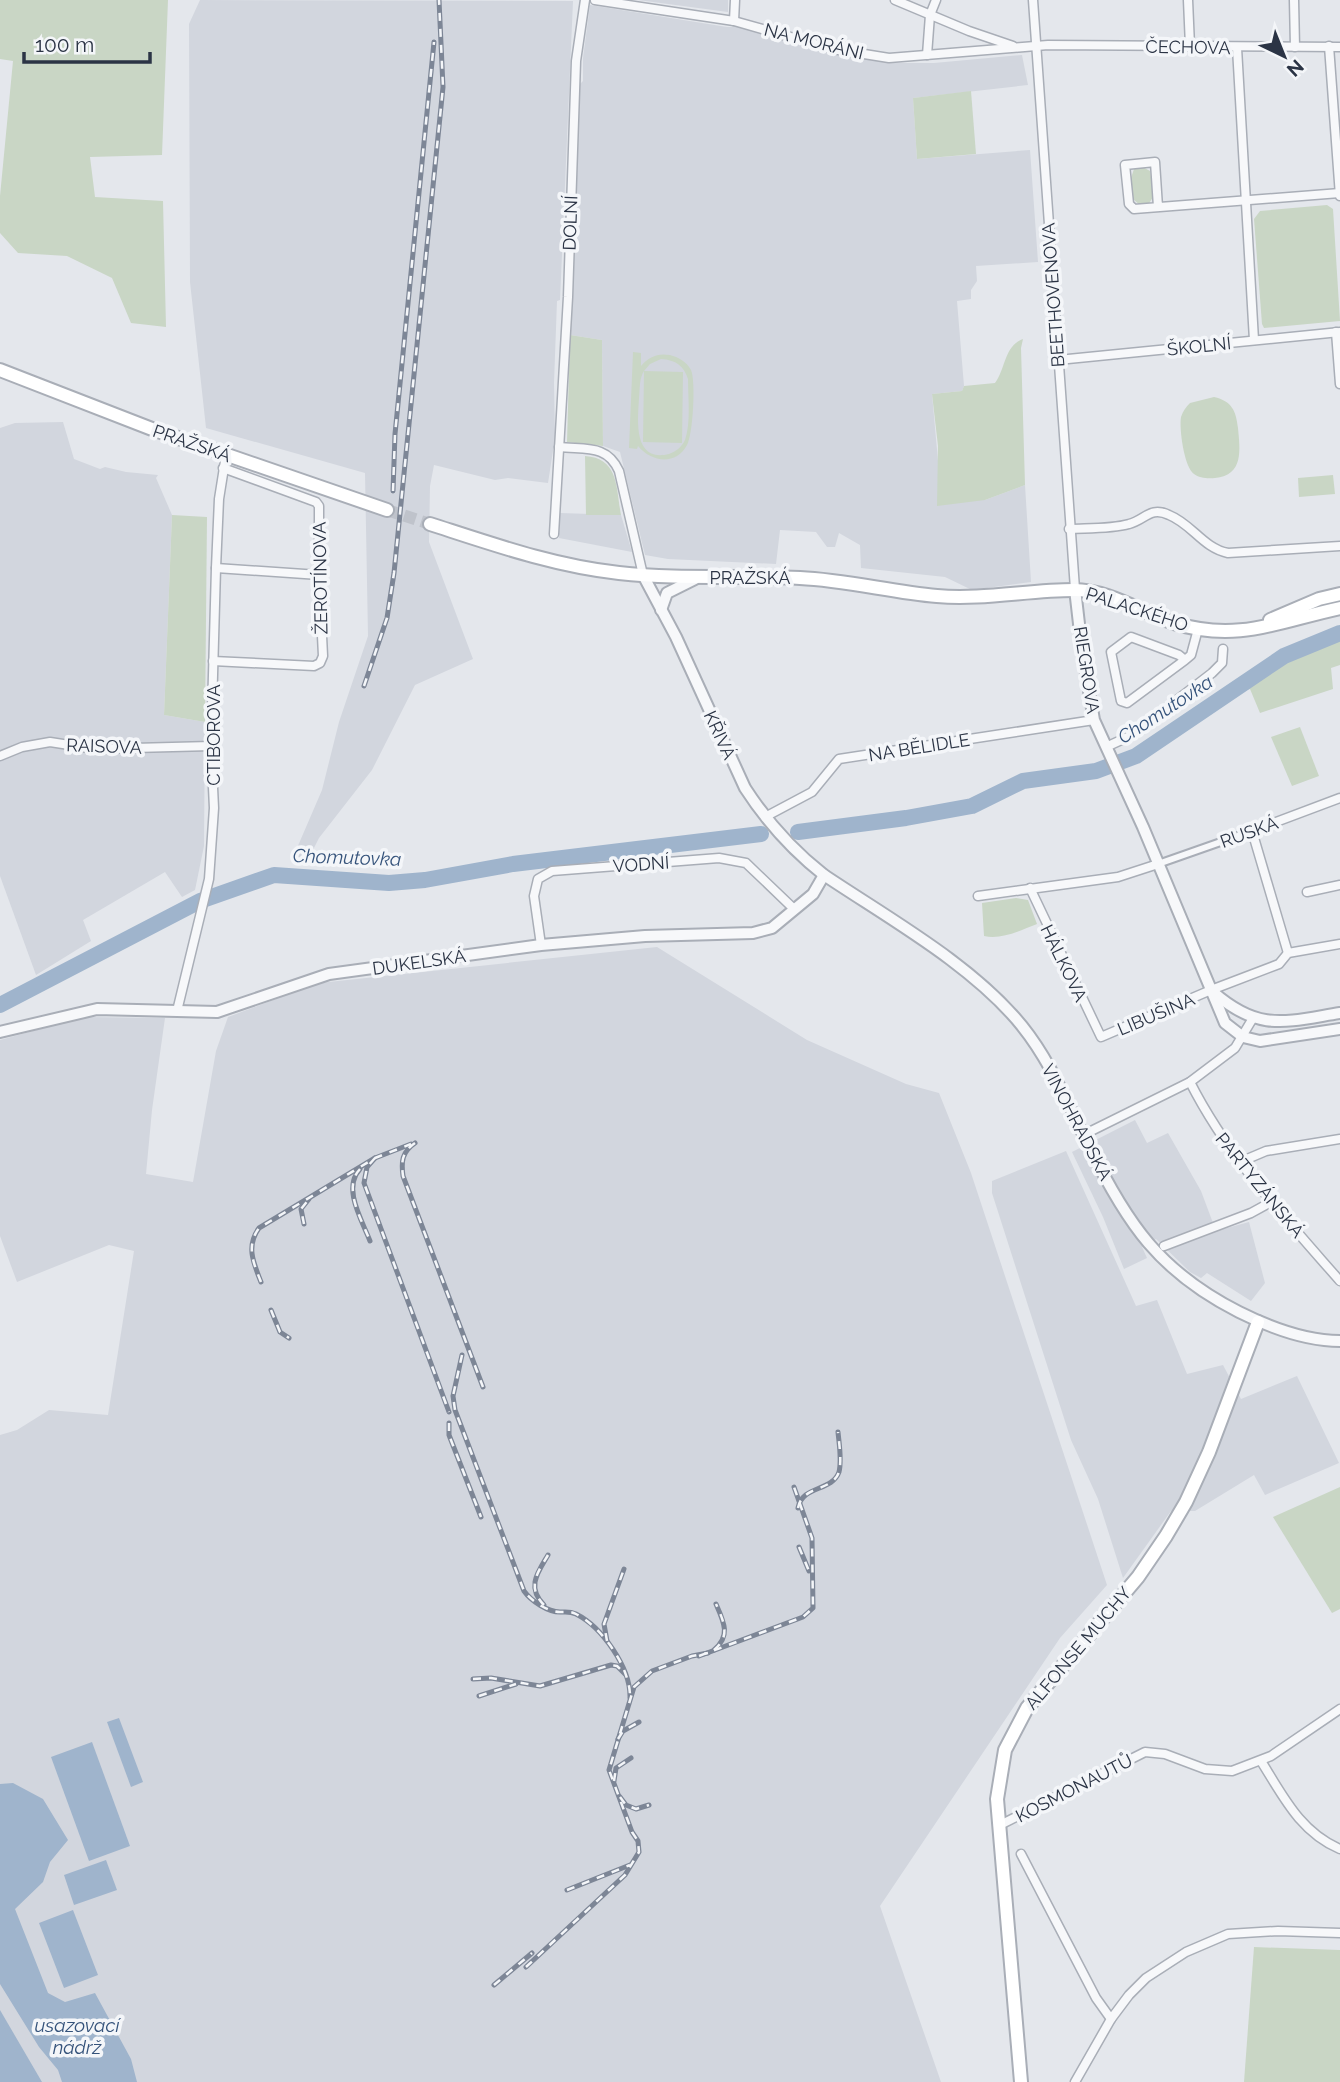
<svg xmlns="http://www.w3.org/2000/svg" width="1340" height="2082" viewBox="0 0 1340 2082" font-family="Raleway,sans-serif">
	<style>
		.built { fill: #d2d6de }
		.green { fill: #c9d6c5; fill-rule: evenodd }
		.water { fill: #9fb4cc }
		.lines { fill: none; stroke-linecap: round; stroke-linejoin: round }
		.river { stroke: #9fb4cc; stroke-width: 16 }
		.secondary-tunnel { stroke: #bfc3cb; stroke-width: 12; stroke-dasharray: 12 6; stroke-linecap: butt }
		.pedestrian-casing { stroke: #a9aeb7; stroke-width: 10 }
		.minor-casing { stroke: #a9aeb7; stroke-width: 11 }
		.tertiary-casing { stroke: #a9aeb7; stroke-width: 14 }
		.secondary-casing { stroke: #a9aeb7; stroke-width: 16 }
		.pedestrian { stroke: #f7f8fa; stroke-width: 6 }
		.minor { stroke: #f7f8fa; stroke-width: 8 }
		.tertiary { stroke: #f7f8fa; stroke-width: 10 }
		.secondary { stroke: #fff; stroke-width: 12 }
		.rail-casing { stroke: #7d8696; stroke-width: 5 }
		.rail { stroke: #f4f6f9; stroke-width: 2.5; stroke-dasharray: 8; stroke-linecap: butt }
		.labels { text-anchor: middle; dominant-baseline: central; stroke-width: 7; stroke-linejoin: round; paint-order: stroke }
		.street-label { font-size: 18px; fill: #2b3445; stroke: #f4f6f9 }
		.water-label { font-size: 19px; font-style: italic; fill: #34527a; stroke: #f4f6f9 }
	</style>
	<rect width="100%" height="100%" fill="#e4e7ec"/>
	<!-- built -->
	<g class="built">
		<polygon points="200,0 573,1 560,300 557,301 554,383 555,438 548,483 508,478 495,480 434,465 430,486 429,542 473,659 415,685 372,770 319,838 307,862 294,855 322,790 339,722 368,636 365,473 206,428 190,282 189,24"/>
		<polygon points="638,0 728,0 728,12"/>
		<polygon points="590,5 727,27 741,27 830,53 889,63 934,63 1022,55 1028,85 913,98 917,159 1030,150 1038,262 976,266 977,281 971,290 971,299 957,301 964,386 962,391 932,394 938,461 985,500 1025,485 1031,582 972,590 945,577 861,568 860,545 839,533 835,547 827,547 816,532 780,530 776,564 668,559 645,555 620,452 603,446 602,340 570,335 579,85 583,81 583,58"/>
		<polygon points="63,422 74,459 100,469 105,467 126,472 158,475 156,478 172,515 164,715 205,722 204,846 195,890 182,897 165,872 83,920 91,941 36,975 0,876 0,428 15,423"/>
		<polygon points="560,513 621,515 632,552 559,538"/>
		<polygon points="657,947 807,1040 906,1084 939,1093 971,1173 1107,1585 1060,1638 880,1906 941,2082 0,2082 0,1435 17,1430 49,1410 108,1415 134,1251 109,1245 17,1282 0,1236 0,1040 84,1017 165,1018 152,1110 146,1174 193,1182 216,1051 228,1017 319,983"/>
		<polygon points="1135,1120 1147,1143 1168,1133 1201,1191 1216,1231 1249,1222 1265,1283 1251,1301 1207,1273 1201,1278 1190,1272 1156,1239 1142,1247 1147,1258 1124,1269 1103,1217 1072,1152"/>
		<polygon points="1066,1151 1136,1306 1157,1300 1187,1374 1223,1365 1241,1399 1297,1376 1339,1463 1265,1495 1254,1475 1195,1511 1171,1511 1123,1578 1098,1499 1071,1440 992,1193 992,1181"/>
	</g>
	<!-- green -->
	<g class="green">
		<polygon points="0,0 168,0 162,155 90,157 95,197 163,201 166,327 131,323 112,278 67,256 18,253 0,233 0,196 13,61 0,59"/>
		<polygon points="971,91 976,154 917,159 913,98"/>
		<polygon points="1141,166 1150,171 1154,196 1147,206 1142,207 1132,198 1129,184 1134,169"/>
		<polygon points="1327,205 1333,209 1340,321 1264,328 1262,324 1254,219 1260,211"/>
		<polygon points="570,335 602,340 603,446 567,442"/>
		<path d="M1023,339L1021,348L1025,485L985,500L937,506L938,446L932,394L962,391L964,386L995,383C1006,368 1004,346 1023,339Z"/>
		<path d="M633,352L641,353V366C649,357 657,353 670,355C678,357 687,362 691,370C696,381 693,435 687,445C676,466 651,462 638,446L637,449L629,448ZM661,359C676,360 684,366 688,379C688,398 691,423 685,440C682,447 675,452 669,454C632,463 638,418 639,398C640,388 639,379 644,371L643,442L682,443L683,372L644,371L650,364Z"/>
		<path d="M1214,397C1232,401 1236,411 1238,428C1240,450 1244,475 1215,478C1208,479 1199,478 1194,474C1184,467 1179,428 1181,417C1183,411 1186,407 1190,403Z"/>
		<path d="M585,456C619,458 616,488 621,515H586Z"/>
		<polygon points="1333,475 1335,494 1299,497 1298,478"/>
		<polygon points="172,515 207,517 205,722 164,715"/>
		<polygon points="1340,636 1340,665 1331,668 1333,689 1260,713 1250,689 1247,690 1245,685 1276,664"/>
		<polygon points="1300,727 1319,776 1292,786 1271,737"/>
		<path d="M1016,898L1028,900L1037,924C1021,930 1002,940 984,936L982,903Z"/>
		<polygon points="1340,1487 1340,1609 1332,1613 1273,1517"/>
		<polygon points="1254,1947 1340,1950 1340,2082 1244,2082"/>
	</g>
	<!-- water -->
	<g class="water">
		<polygon points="119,1718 143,1782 131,1787 107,1722"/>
		<polygon points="92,1742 130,1846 89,1861 51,1757"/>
		<polygon points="13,1783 43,1799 68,1840 50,1862 43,1882 15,1909 48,1993 65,2002 95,1993 131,2059 137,2082 62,2082 58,2070 39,2047 0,1984 0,1784"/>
		<polygon points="106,1860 117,1890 74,1905 64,1875"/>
		<polygon points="73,1910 98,1975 64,1988 39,1923"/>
		<polygon points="0,2010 42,2082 0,2082"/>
	</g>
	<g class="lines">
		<!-- river -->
		<g class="river">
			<polyline points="798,832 906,818 972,806 1023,781 1096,771 1136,756 1284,656 1340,633"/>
			<polyline points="0,1005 200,901 274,875 389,883 425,880 513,864 761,834"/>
		</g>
		<!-- secondary-tunnel -->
		<polyline class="secondary-tunnel" points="387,510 430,524"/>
		<!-- pedestrian casing -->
		<g class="pedestrian-casing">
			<polyline id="pedestrian" points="1158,864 1252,831"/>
		</g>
		<!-- minor casing -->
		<g class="minor-casing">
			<g id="minor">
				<polyline points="595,0 734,21 833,49 889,58 1048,45 1340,47"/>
				<polyline points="895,0 969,31 1013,46"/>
				<polyline points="1033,0 1075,589"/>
				<polyline points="1188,0 1190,46"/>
				<polyline points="1294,0 1295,47"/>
				<polyline points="734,21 735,0"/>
				<polyline points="1329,46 1340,196"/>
				<polyline points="1237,48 1254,340"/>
				<polyline points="927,55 930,15 936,0"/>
				<polyline points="1158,207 1155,162 1125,165 1129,204 1134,209 1340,193"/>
				<polyline points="1336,332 1340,384"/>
				<polyline points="1058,360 1340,332"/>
				<path d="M559,447C585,450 607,444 619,471L643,575"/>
				<path d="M1069,529C1089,528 1111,529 1129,524C1145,520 1150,506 1169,515C1192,524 1203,548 1228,553L1340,546"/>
				<polyline points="554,534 568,297 576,61 585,0"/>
				<polyline points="216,568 319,575"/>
				<polyline points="1185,660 1179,655 1131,637 1111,652 1121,701 1127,703 1185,660 1191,655 1198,629"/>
				<polyline points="213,661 314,666 320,663 323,656 319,575 319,506 316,502 223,468"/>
				<polyline points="1106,747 1130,736 1212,673 1222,663 1223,649"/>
				<polyline points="0,756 22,747 50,742 95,749 211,746"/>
				<polyline points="765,817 812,792 839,759 1094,720"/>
				<polyline points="1030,888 1101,1037 1211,990 1279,964 1288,953 1340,944"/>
				<polyline points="1307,892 1340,885"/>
				<polyline points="978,896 1118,877 1158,864"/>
				<polyline points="541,945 534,896 538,879 552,871 719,858 746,863 794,909"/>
				<polyline points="1288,953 1252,831 1340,798"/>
				<polyline points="177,1011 209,879 214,808 211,746 216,568 219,499 226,455"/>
				<path d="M1190,1082C1228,1157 1285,1218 1340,1281"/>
				<polyline points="1083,1135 1190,1082 1235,1048 1253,1018"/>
				<polyline points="1240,1162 1266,1151 1340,1139"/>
				<polyline points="1164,1246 1251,1213 1271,1202"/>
				<path d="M1261,1761C1283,1796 1300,1832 1340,1849"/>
				<polyline points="998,1826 1145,1752 1165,1754 1205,1769 1232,1771 1271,1756 1340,1709"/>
				<polyline points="1021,1854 1096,1998 1111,2019"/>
				<polyline points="1075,2082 1111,2019 1129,1995 1146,1978 1186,1952 1228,1934 1278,1931 1340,1933"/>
			</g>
		</g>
		<!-- tertiary casing -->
		<g class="tertiary-casing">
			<g id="tertiary">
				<path d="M643,575L676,637L745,788C767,822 792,850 824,875C888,918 973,965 1022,1026C1051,1062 1068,1105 1089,1146C1127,1224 1160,1272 1239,1312C1269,1327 1306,1341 1340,1341"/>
				<polyline points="1075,589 1082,650 1094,720 1143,827 1225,1023 1243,1037 1260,1041 1340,1029"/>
				<polyline points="661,610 667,593 695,579"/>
				<path d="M1213,992C1259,1032 1284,1022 1340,1013"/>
				<polyline points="0,1032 97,1009 217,1012 329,974 541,945 645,936 753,933 772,928 813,894 824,875"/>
			</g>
		</g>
		<!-- secondary casing -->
		<g class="secondary-casing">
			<g id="secondary">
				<polyline points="0,370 152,429 387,510"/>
				<path d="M430,524C492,544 554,566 619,573C679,580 740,575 800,578C846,580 891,592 937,596C982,600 1029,590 1074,590C1109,590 1142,613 1174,623C1238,643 1279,621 1340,608"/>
				<polyline points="1270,620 1319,599 1340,594"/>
				<polyline points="1021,2082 997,1799 1005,1750 1027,1708 1138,1577 1166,1536 1186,1502 1209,1452 1258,1322"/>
			</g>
		</g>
		<!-- pedestrian -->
		<use href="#pedestrian" class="pedestrian"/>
		<!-- minor -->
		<use href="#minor" class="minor"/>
		<!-- tertiary -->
		<use href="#tertiary" class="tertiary"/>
		<!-- secondary -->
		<use href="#secondary" class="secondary"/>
		<!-- rail casing -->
		<g class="rail-casing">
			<g id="rail">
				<polyline points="393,491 395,434 434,42"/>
				<polyline points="364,686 387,618 394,573 443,87 439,0"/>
				<path d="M415,1143C402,1152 401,1161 403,1176L483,1387"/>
				<polyline points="375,1158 367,1167 364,1183 449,1412"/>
				<path d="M360,1169C342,1188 362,1220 370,1241"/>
				<polyline points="304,1224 301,1209 309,1199"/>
				<path d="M261,1282C253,1262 246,1246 259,1228L375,1158L411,1144"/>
				<polyline points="271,1310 280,1332 289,1338"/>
				<path d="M462,1355L453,1396L455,1410L524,1591C531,1601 548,1612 560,1612C566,1612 570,1611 576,1614C602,1627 631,1668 630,1698"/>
				<polyline points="449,1423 449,1435 481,1517"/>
				<path d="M798,1508C802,1485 832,1492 839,1472C842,1460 839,1443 838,1432"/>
				<polyline points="799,1547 809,1571"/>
				<path d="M544,1605C526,1587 538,1572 548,1555"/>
				<polyline points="607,1641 604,1624 624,1569"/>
				<path d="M714,1650C731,1636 724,1622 716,1604"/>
				<polyline points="699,1656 803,1617 813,1608 812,1538 794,1487"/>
				<polyline points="473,1679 491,1678 540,1686 611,1665 617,1666 625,1674"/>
				<polyline points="479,1696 516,1684"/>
				<polyline points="618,1739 623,1731 639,1722"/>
				<polyline points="614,1781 616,1768 631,1758"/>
				<polyline points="620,1797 626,1805 636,1809 649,1805"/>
				<polyline points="567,1890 630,1865"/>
				<polyline points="526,1967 625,1875 639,1852 638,1841 632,1832 609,1770 634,1687 652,1671 692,1656 708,1653"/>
				<polyline points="494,1985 532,1953"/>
			</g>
		</g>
		<!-- rail -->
		<use href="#rail" class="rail"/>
	</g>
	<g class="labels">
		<!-- street labels -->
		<g class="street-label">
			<text transform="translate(814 41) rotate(14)">NA MORÁNI</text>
			<text transform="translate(1188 47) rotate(1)">ČECHOVA</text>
			<text transform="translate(570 223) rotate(-88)">DOLNÍ</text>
			<text transform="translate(1053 295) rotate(-94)">BEETHOVENOVA</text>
			<text transform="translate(1199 346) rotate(-6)">ŠKOLNÍ</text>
			<text transform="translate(192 443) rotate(19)">PRAŽSKÁ</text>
			<text x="750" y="577">PRAŽSKÁ</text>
			<text transform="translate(320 578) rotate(-91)">ŽEROTÍNOVA</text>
			<text transform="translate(1137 609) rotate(18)">PALACKÉHO</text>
			<text transform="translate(1087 670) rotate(81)">RIEGROVA</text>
			<text transform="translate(213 735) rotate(-90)">CTIBOROVA</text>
			<text transform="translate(720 735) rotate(65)">KŘIVÁ</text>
			<text transform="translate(104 746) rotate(2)">RAISOVA</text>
			<text transform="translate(919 747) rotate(-9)">NA BĚLIDLE</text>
			<text transform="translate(1249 832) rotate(-20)">RUSKÁ</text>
			<text transform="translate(641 864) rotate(-4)">VODNÍ</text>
			<text transform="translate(419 962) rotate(-8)">DUKELSKÁ</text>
			<text transform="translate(1064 963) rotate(64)">HÁLKOVA</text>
			<text transform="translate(1156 1014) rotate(-23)">LIBUŠINA</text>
			<text transform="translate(1077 1122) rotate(62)">VINOHRADSKÁ</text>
			<text transform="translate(1260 1185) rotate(51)">PARTYZÁNSKÁ</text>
			<text transform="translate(1078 1648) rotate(-50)">ALFONSE MUCHY</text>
			<text transform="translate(1074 1788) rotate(-27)">KOSMONAUTŮ</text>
		</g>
		<!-- water labels -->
		<g class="water-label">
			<text transform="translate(1165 709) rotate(-33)">Chomutovka</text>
			<text transform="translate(347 857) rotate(2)">Chomutovka</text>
			<text x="77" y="2025">usazovací<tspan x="77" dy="22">nádrž</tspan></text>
		</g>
	</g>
	<!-- north arrow -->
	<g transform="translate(1284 56) rotate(137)" stroke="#f4f6f9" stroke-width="5" paint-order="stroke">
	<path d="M0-5L12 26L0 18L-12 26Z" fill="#2b3445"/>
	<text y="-10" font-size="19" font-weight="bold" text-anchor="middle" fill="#2b3445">N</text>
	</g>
	<!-- scale -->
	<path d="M24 52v10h126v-10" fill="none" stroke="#2b3445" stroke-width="3.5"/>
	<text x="35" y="52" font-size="21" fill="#2b3445" stroke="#f4f6f9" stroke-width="5" paint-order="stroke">100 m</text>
</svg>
